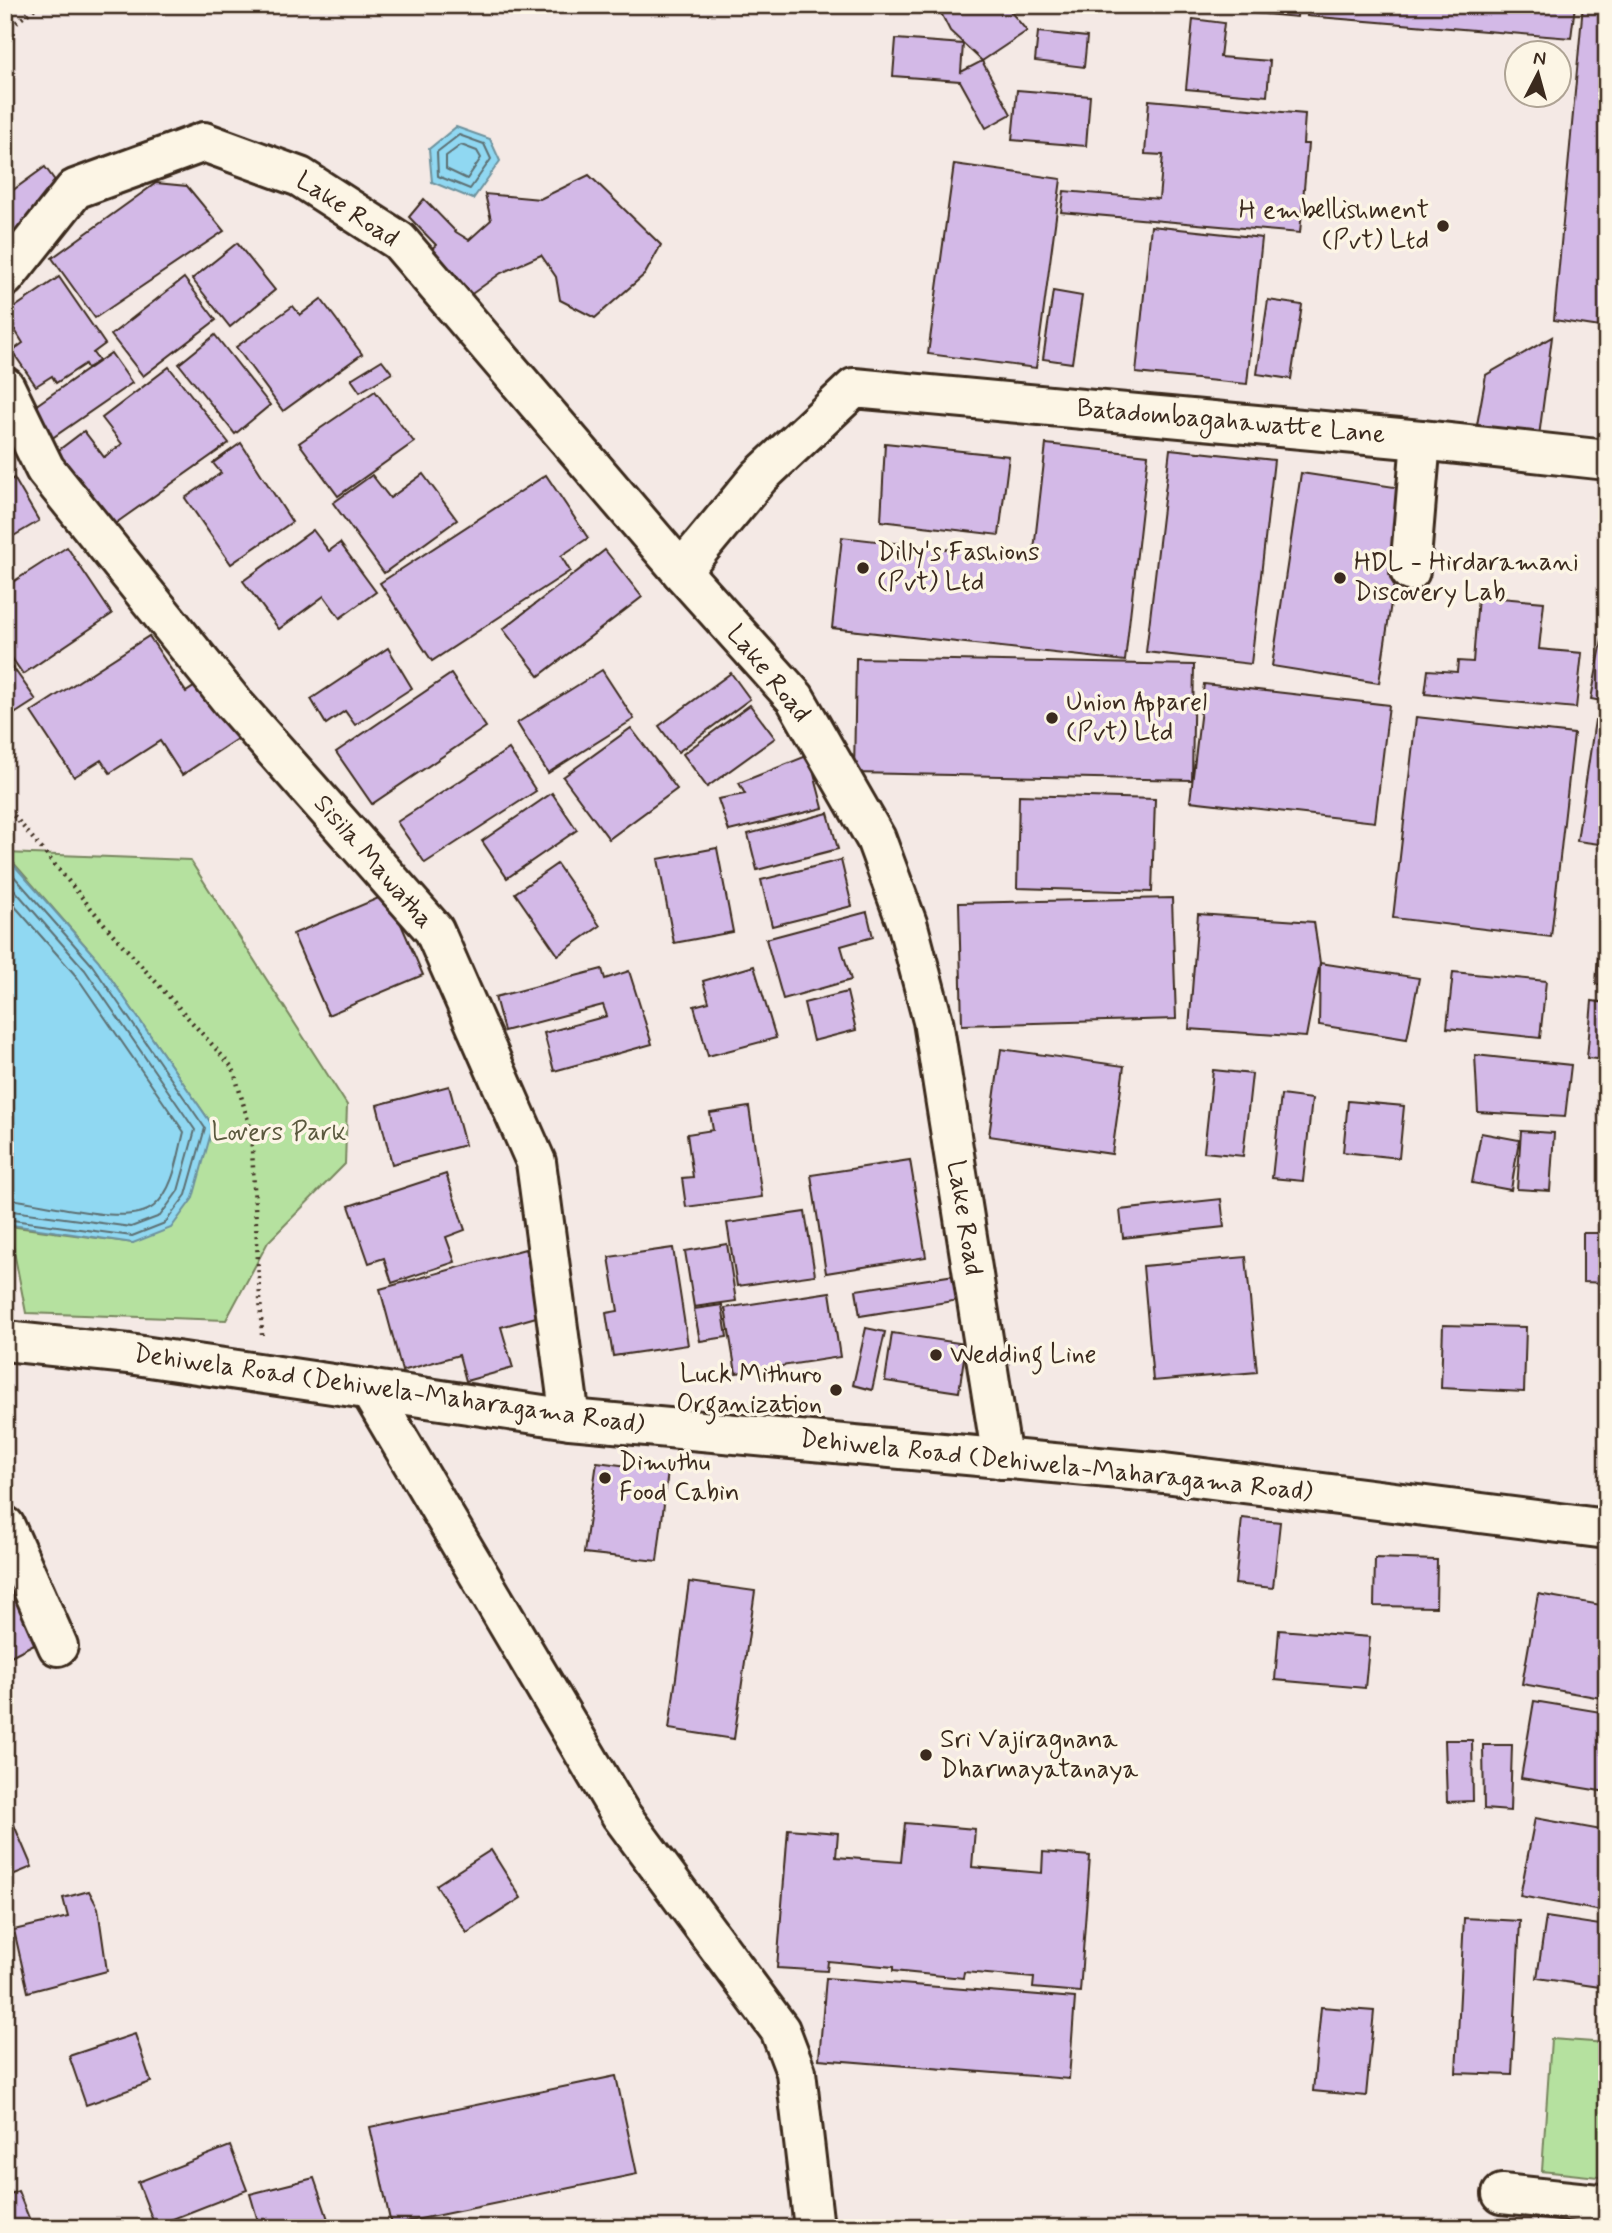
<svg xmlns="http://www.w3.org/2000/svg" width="1612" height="2233" viewBox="0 0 1612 2233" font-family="Mynerve,sans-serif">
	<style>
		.green { fill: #b5e19f; stroke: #78865e; stroke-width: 2 }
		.water { fill: #90d8f2; stroke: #6e929d; stroke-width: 2 }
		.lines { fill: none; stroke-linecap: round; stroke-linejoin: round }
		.shore { stroke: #5d7073; stroke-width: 2 }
		.building { fill: #d3b9e7; stroke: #3b2a1e; stroke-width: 2 }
		.minor-casing { stroke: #3b2a1e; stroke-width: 44 }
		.major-casing { stroke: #3b2a1e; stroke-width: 44 }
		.path { stroke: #3b2a1e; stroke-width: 4.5; stroke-dasharray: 2 5; stroke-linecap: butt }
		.minor { stroke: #fcf5e5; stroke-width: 38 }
		.major { stroke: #fcf5e5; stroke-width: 38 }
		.poi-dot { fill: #3b2a1e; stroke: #fcf5e5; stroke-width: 2.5 }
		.labels { text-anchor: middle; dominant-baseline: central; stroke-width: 7; stroke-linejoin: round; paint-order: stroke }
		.street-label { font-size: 26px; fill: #3b2a1e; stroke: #fcf5e5 }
		.poi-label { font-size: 26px; fill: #3b2a1e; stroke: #fcf5e5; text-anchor: start }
		.park-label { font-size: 26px; fill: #5a583e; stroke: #fcf5e5 }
	</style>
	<rect width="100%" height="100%" fill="#f4e9e5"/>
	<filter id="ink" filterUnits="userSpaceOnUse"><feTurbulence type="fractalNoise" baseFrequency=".0143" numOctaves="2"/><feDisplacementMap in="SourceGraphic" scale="14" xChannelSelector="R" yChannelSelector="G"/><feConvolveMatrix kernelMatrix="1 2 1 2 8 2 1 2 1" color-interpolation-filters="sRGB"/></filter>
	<g filter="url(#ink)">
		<!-- green -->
		<g class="green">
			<polygon points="5,853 190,860 347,1105 345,1164 268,1242 226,1320 26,1313 9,1226 133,1243 213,1126 98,960"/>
			<polygon points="1551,2039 1607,2043 1607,2178 1542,2171"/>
		</g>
		<!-- water -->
		<g class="water">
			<polygon points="456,127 490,139 500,161 473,199 432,182 429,149"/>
			<polygon points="5,855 98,960 213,1126 193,1198 171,1228 133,1243 5,1224"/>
		</g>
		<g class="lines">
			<!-- shore -->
			<g class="shore">
				<polygon points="459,135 484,144 491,159 470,189 438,176 437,152"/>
				<polygon points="461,145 477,151 481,158 467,179 446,169 446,156"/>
				<polyline points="5,866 92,965 205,1128 186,1195 165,1223 132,1236 5,1219"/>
				<polyline points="5,879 85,970 195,1130 178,1191 160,1216 131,1227 5,1210"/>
				<path d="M5,895L77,977L184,1132C178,1155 174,1190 154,1206C126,1229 41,1200 5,1199"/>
			</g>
		</g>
		<!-- building -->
		<g class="building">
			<polygon points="945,5 1005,5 1027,31 982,61 950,31 939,9"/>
			<polygon points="1168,5 1298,5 1297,17"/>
			<polygon points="1308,5 1575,5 1571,38 1307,16"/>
			<polygon points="1583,5 1607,5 1607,328 1554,320"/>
			<polygon points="1193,19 1224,23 1220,57 1270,61 1267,96 1186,89"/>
			<polygon points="1038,32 1087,37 1084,67 1035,61"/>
			<polygon points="896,39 963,44 961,72 982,61 1011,114 986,128 960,81 893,76"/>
			<polygon points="1017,90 1090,96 1086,146 1012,140"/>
			<polygon points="1149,100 1305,114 1303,144 1308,144 1300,233 1061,212 1064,191 1159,199 1163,155 1145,154"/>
			<polygon points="954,164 1061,179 1036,368 928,354"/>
			<polygon points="45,167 67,197 13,235 5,224 5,196"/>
			<polygon points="589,175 661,245 645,274 595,318 560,300 556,277 541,255 501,273 462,301 425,254 436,245 409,217 424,199 456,232 469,240 491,220 485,194 540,199"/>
			<polygon points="156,183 187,186 224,231 95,318 52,258"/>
			<polygon points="1151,226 1262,238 1247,384 1136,373"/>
			<polygon points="237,243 275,290 230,327 192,279"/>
			<polygon points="59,277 105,344 93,353 99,361 87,368 85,364 56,383 52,376 36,386 12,351 23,343 5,314"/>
			<polygon points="184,278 216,320 143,376 111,335"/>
			<polygon points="1053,291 1082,296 1072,363 1043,359"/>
			<polygon points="321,299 362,354 283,411 236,347 293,306 300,315"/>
			<polygon points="1268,300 1302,305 1291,379 1257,374"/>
			<polygon points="215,335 270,405 235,434 179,364"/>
			<polygon points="1552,337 1538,444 1475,436 1486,375"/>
			<polygon points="111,353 132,383 45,443 25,413"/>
			<polygon points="382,360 392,373 360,392 351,379"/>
			<polygon points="169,367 229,443 109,528 51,456 84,431 104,457 122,444 102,418"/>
			<polygon points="375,391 414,442 338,496 299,443"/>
			<polygon points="241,443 292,522 231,564 185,498 221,473 213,463"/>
			<polygon points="885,443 1009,456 999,535 881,521"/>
			<polygon points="1046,444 1148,455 1125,661 832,628 842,537 1033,559"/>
			<polygon points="1170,449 1274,460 1251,664 1146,652"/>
			<polygon points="1301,473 1408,489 1379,683 1272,666"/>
			<polygon points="423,474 457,520 384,573 333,503 372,475 390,498"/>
			<polygon points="546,475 588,538 561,556 570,571 432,661 380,583"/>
			<polygon points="14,478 39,521 5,541 5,484"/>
			<polygon points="313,530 329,551 340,543 376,592 340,618 324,596 279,629 243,581"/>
			<polygon points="67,547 112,614 23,674 5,648 5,587"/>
			<polygon points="605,550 642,597 539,676 503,629"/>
			<polygon points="1478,596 1544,602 1539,649 1582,653 1576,708 1425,694 1428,670 1457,672 1458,661 1473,662"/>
			<polygon points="1606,620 1607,620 1607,702 1591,699"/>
			<polygon points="149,636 186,692 209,677 246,733 182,775 160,741 110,773 101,760 74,777 31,712"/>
			<polygon points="388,648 412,688 355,725 345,711 326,724 311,699"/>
			<polygon points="5,656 36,700 5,720"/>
			<polygon points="856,658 1194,665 1192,780 854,773"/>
			<polygon points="602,670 634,719 548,773 517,723"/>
			<polygon points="731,673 750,699 678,752 659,726"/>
			<polygon points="451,674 486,727 372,804 336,752"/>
			<polygon points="1204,684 1389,705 1375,822 1190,801"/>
			<polygon points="750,705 775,738 707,787 683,754"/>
			<polygon points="1416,717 1574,734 1551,937 1393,918"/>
			<polygon points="1595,720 1607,721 1607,845 1577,841"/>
			<polygon points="631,728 677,789 609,839 563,777"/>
			<polygon points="509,749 536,791 425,863 397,822"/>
			<polygon points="809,755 823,808 729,831 718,799 745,794 739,783"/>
			<polygon points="552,793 577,830 507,878 482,841"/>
			<polygon points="1019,795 1155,799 1152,892 1017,888"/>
			<polygon points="828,813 838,849 757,870 748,834"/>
			<polygon points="717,848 733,932 674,943 658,859"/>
			<polygon points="841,860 852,906 772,926 761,880"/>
			<polygon points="557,864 600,926 558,955 515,893"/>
			<polygon points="1603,884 1607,885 1607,926 1600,926"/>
			<polygon points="388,894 423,975 328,1015 293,934"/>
			<polygon points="1172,898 1176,1019 962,1025 959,903"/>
			<polygon points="867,912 873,937 841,946 851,980 783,999 766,939"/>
			<polygon points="1198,914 1314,922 1320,963 1306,1037 1189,1029"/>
			<polygon points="1600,926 1607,926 1607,985 1596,984"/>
			<polygon points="1320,963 1419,978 1407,1039 1319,1025"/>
			<polygon points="754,966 776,1038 708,1056 694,1006 709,1002 703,981"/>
			<polygon points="602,969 605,979 629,971 652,1044 554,1071 544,1033 607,1016 603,1005 504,1031 495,997"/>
			<polygon points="1453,972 1546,981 1540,1038 1447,1028"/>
			<polygon points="847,992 856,1030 813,1041 804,1003"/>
			<polygon points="1592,1001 1607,1003 1607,1060 1587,1058"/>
			<polygon points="1001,1049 1124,1066 1112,1154 989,1136"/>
			<polygon points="1475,1055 1571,1065 1565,1117 1478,1112"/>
			<polygon points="1213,1070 1252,1074 1243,1156 1204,1152"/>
			<polygon points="449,1086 465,1145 392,1164 377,1105"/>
			<polygon points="1281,1095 1312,1099 1303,1181 1272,1178"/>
			<polygon points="1348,1101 1404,1106 1399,1158 1343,1152"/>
			<polygon points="749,1107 762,1197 686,1207 682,1178 693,1177 687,1134 713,1130 710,1113"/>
			<polygon points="1521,1131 1554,1133 1550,1191 1517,1189"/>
			<polygon points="1481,1133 1519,1140 1511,1190 1472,1183"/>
			<polygon points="910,1160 926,1257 826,1273 811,1175"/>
			<polygon points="446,1174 465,1230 446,1237 455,1262 392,1283 384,1258 369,1263 349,1206"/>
			<polygon points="1221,1199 1224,1227 1123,1238 1120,1210"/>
			<polygon points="805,1212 815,1275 737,1286 727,1223"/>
			<polygon points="1583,1233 1607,1233 1607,1283 1583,1282"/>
			<polygon points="727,1244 736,1301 694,1307 685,1251"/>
			<polygon points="673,1248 688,1345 613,1356 606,1313 618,1311 609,1257"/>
			<polygon points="525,1249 543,1315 501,1327 513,1368 466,1381 459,1355 402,1371 380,1289"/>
			<polygon points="1246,1257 1257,1372 1153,1381 1143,1266"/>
			<polygon points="955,1275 959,1300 860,1316 856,1290"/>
			<polygon points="830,1292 840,1357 736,1373 725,1308"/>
			<polygon points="722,1305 727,1337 700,1341 694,1309"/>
			<polygon points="1443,1325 1526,1327 1524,1392 1441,1388"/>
			<polygon points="866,1328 885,1332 872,1390 853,1385"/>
			<polygon points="892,1333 966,1344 959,1392 885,1381"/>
			<polygon points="597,1462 668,1471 657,1561 584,1553"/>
			<polygon points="1242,1518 1280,1522 1273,1588 1235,1584"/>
			<polygon points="1375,1558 1437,1560 1436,1607 1374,1606"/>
			<polygon points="5,1576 40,1641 5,1659"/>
			<polygon points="689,1582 755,1591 734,1739 669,1729"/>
			<polygon points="1538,1594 1607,1606 1607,1699 1522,1684"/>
			<polygon points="1279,1630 1370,1637 1365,1688 1275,1680"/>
			<polygon points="1534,1701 1607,1713 1607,1792 1521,1778"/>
			<polygon points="1445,1740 1472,1740 1473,1801 1447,1802"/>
			<polygon points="1483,1745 1512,1745 1510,1811 1484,1809"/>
			<polygon points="1535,1818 1607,1831 1607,1912 1520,1896"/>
			<polygon points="905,1823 975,1829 972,1867 1042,1873 1043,1852 1090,1856 1080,1992 1033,1988 1034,1978 964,1972 963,1978 893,1971 893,1967 828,1961 827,1971 777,1968 788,1829 838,1833 836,1857 901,1862"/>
			<polygon points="14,1825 32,1867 5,1878 5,1828"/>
			<polygon points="491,1850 521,1898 467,1933 436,1885"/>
			<polygon points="89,1891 98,1908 107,1971 28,1992 14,1930 68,1917 63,1898"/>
			<polygon points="1546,1917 1607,1926 1607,1988 1537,1978"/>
			<polygon points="1464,1918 1520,1921 1512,2075 1456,2073"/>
			<polygon points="826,1978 1075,1998 1069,2079 819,2059"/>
			<polygon points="1321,2007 1374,2011 1366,2096 1313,2091"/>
			<polygon points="135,2034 151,2082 86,2105 69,2056"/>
			<polygon points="616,2076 637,2174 391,2225 370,2127"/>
			<polygon points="230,2146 247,2190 155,2226 138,2182"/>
			<polygon points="314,2178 331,2228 260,2228 250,2194"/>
			<polygon points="18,2191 33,2228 5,2228 5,2196"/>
		</g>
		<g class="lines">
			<!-- minor casing -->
			<g class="minor-casing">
				<g id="minor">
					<polyline points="5,277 75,189 204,142 300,177 399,241 681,571 795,698 876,839 908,926 933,1021 1002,1459"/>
					<polyline points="5,387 45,469 234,704 434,930 536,1162 570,1419"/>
					<polyline points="681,571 759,477 854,388 1421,440 1607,460"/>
					<polyline points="1410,571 1421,440"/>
					<polyline points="369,1389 621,1815 780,2030 796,2072 814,2228"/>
					<polyline points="5,1526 58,1646"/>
					<polyline points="1502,2194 1607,2205"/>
				</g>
			</g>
			<!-- major casing -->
			<g class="major-casing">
				<polyline id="major" points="5,1341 129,1354 570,1419 1164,1473 1607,1529"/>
			</g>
			<!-- path -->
			<g class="path">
				<polyline points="5,31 39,5"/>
				<polyline points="5,805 110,931 233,1068 251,1131 262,1335"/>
			</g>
			<!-- minor -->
			<use href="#minor" class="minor"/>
			<!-- major -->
			<use href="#major" class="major"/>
		</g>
	</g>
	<!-- markers -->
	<g class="poi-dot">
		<circle cx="1443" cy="226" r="7"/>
		<circle cx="863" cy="568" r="7"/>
		<circle cx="1340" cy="578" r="7"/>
		<circle cx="1052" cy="718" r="7"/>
		<circle cx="936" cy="1355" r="7"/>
		<circle cx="836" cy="1390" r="7"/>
		<circle cx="605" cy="1478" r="7"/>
		<circle cx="926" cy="1755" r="7"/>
	</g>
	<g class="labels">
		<!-- street labels -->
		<g class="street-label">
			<text transform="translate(347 210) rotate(33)">Lake Road</text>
			<text transform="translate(1231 422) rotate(5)">Batadombagahawatte Lane</text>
			<text transform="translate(768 674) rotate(51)">Lake Road</text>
			<text transform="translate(373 862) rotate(49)">Sisila Mawatha</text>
			<text transform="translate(964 1218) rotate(81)">Lake Road</text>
			<text transform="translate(389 1390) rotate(8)">Dehiwela Road (Dehiwela-Maharagama Road)</text>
			<text transform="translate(1056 1466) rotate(6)">Dehiwela Road (Dehiwela-Maharagama Road)</text>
		</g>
		<!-- poi labels -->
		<g class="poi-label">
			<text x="1429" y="211" text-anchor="end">H embellishment<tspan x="1429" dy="30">(Pvt) Ltd</tspan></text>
			<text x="877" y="553">Dilly's Fashions<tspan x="877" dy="30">(Pvt) Ltd</tspan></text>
			<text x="1354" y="563">HDL - Hirdaramani<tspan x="1354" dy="30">Discovery Lab</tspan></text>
			<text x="1066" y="703">Union Apparel<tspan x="1066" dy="30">(Pvt) Ltd</tspan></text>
			<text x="950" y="1355">Wedding Line</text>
			<text x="822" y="1375" text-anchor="end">Luck Mithuro<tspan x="822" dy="30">Organization</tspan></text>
			<text x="619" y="1463">Dimuthu<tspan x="619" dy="30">Food Cabin</tspan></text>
			<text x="940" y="1740">Sri Vajiragnana<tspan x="940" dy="30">Dharmayatanaya</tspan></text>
		</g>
		<!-- park labels -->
		<g class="park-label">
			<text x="279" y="1133">Lovers Park</text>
		</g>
	</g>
	<!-- margin -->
	<rect width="1612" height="2233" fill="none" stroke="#fcf5e5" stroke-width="28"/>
	<rect x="14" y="14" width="1584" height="2205" fill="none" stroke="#3b2a1e" stroke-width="2.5" filter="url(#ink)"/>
	<!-- north arrow -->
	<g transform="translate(1538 74) rotate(6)"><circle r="33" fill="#fcf5e5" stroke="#afa495" stroke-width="2"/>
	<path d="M0-5L12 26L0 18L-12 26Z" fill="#3b2a1e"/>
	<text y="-10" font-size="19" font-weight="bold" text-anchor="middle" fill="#3b2a1e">N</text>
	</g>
</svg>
